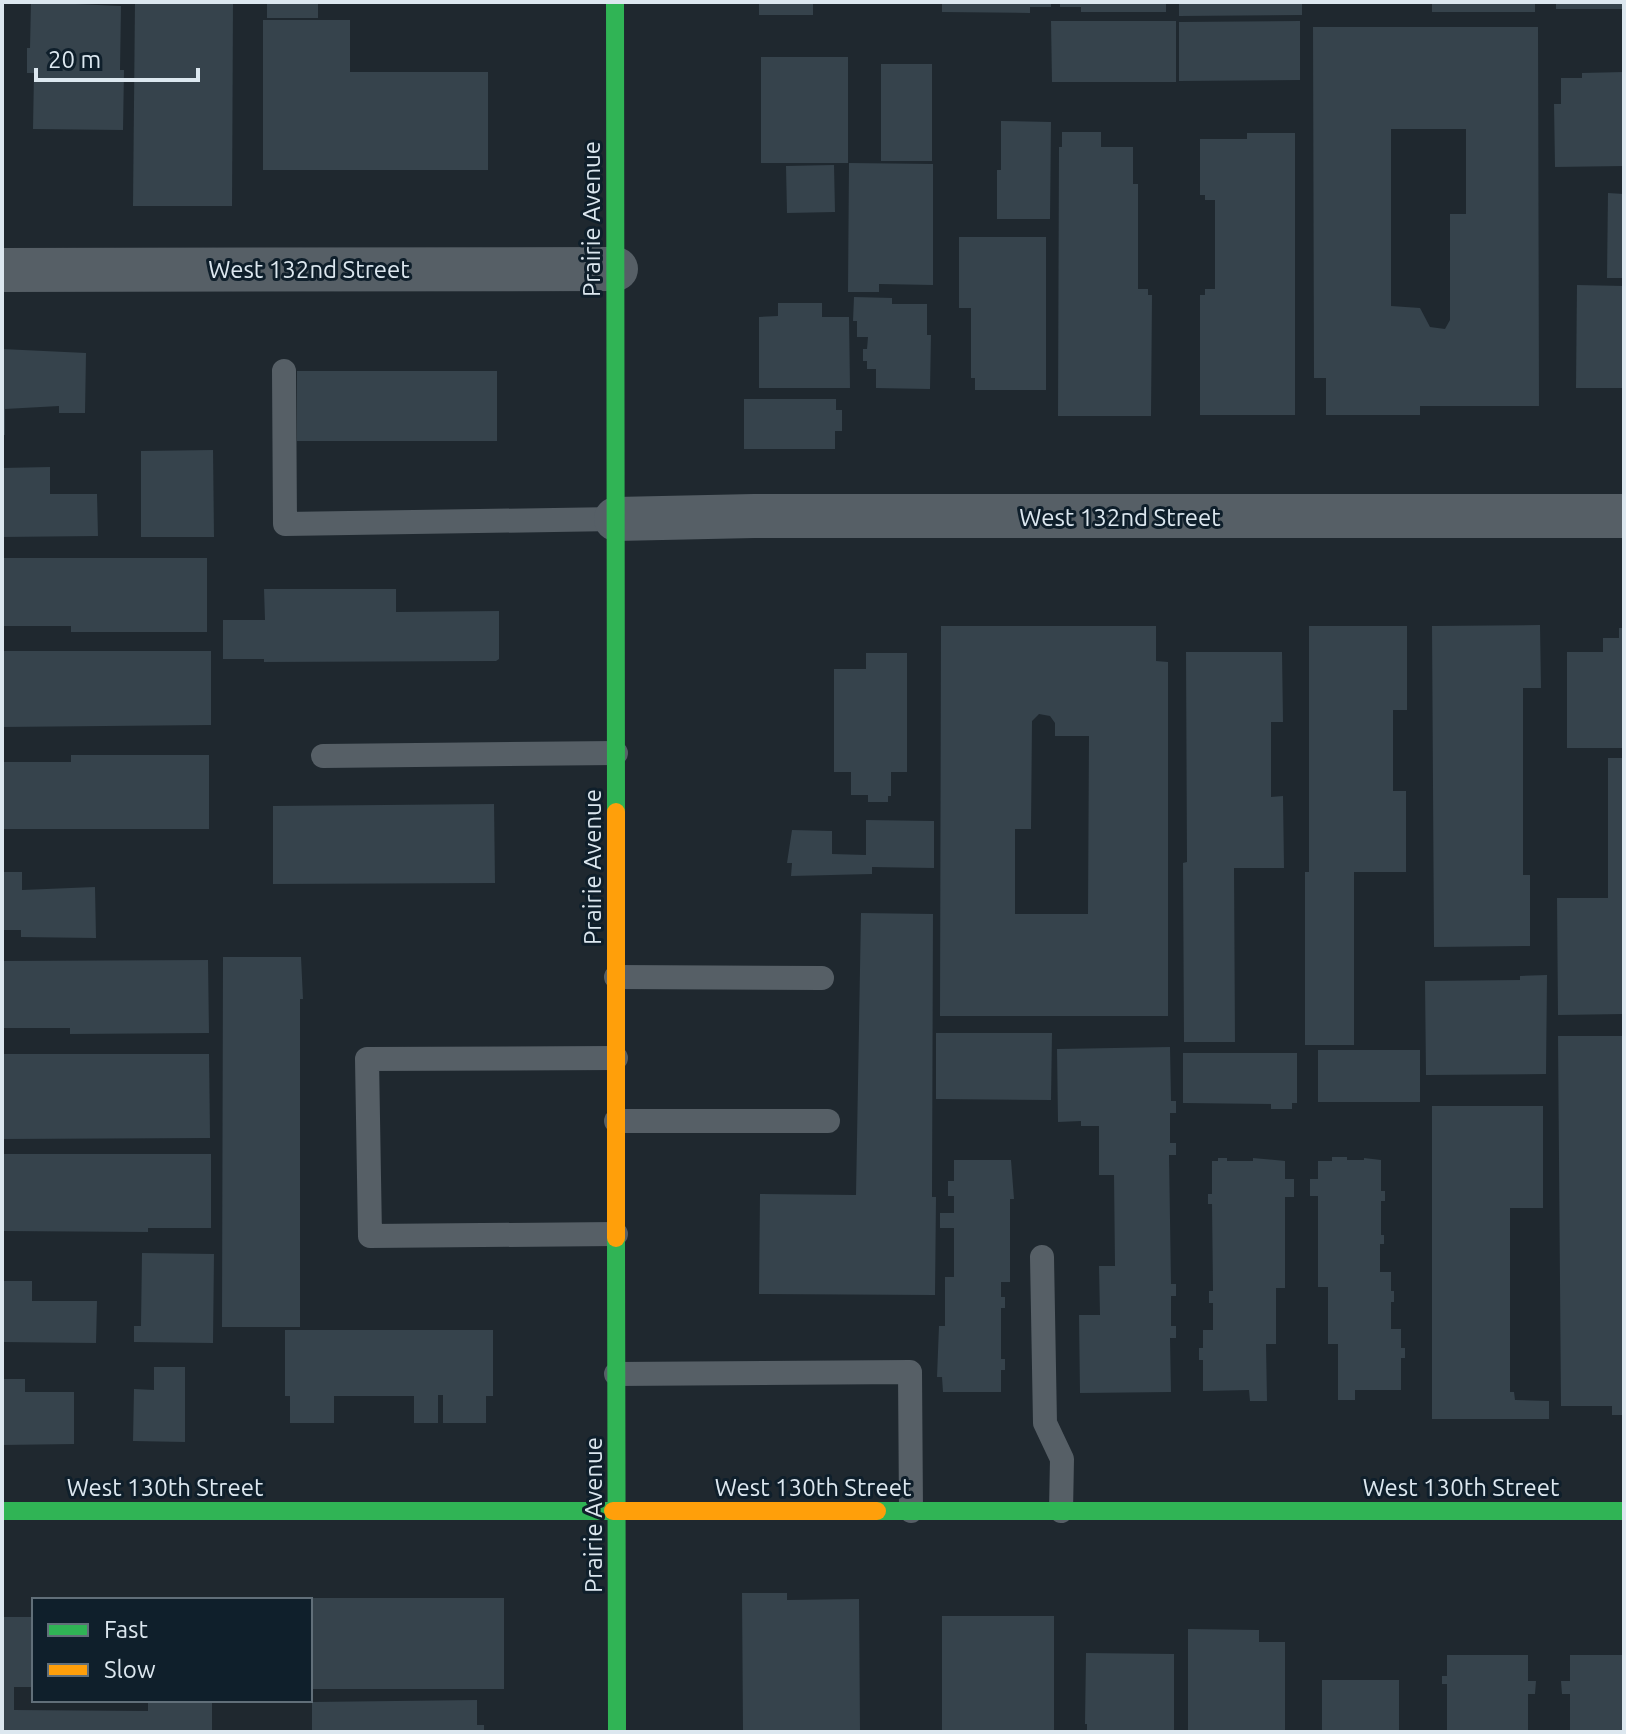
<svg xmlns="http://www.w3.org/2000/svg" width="1626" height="1734" viewBox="0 0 1626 1734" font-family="Ubuntu,sans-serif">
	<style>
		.building { fill: #36434c; fill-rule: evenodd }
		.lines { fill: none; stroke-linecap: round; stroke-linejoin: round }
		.lane { stroke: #565f66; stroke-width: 24 }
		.street { stroke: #565f66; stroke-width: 44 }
		.fast { stroke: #30b455; stroke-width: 18 }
		.slow { stroke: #ff9f0a; stroke-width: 18 }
		.labels { text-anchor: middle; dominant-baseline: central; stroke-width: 6; stroke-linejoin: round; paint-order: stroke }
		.street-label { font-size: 24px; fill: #dce7ef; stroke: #0f1f2b }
	</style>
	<rect width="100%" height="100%" fill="#1f282f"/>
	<!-- building -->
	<g class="building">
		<polygon points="31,2 121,6 120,70 124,70 123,130 33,129 34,73 27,73 27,48 30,48"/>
		<polygon points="135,2 233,2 232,206 133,206"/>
		<rect x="267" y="2" width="51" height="16"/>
		<rect x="759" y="2" width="54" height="13"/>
		<polygon points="942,2 1051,2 1051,7 1030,7 1030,13 942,12"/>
		<polygon points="1060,2 1166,2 1166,12 1081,12 1081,7 1060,7"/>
		<polygon points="1179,2 1302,2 1302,15 1179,16"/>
		<rect x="1432" y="2" width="103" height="10"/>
		<rect x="1556" y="2" width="68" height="7"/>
		<polygon points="263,20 350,20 350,72 488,72 488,170 263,170"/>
		<polygon points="1051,21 1176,21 1176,82 1052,82"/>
		<polygon points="1300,21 1300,80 1179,81 1179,22"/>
		<path d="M1313,27H1538L1539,406H1420V415H1326V378H1314ZM1391,129H1466V214H1450V320L1445,329L1430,327L1420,308L1391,306Z"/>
		<rect x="761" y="57" width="87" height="106"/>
		<rect x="881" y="64" width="51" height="97"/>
		<polygon points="1624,72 1624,166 1555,167 1554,104 1561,104 1561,78 1582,78 1582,73"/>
		<polygon points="1001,121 1051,122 1050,219 997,219 997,170 1001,170"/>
		<polygon points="1062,132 1101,132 1101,147 1133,147 1133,184 1138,184 1138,289 1148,289 1148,295 1152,295 1151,416 1058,416 1059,147 1062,147"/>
		<polygon points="1247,133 1295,133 1295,415 1200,415 1200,295 1205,295 1205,289 1215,289 1215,200 1205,200 1205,195 1200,195 1200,139 1247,139"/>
		<polygon points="849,163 933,164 933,285 879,284 879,292 848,292"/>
		<polygon points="834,165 835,212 787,213 786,166"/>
		<polygon points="1608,193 1624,194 1624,278 1607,278"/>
		<polygon points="959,237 1046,237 1046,390 975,390 975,378 971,378 971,308 959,308"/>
		<polygon points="1577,285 1624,286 1624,388 1576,388"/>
		<polygon points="854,297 892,298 892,304 927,304 927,335 931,335 930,389 876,388 876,369 867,369 867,361 863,361 863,349 867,349 868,337 857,337 857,321 853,321"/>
		<polygon points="778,303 822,303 822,317 849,317 850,388 759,388 759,317 778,316"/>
		<polygon points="2,349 86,353 85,413 59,413 59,406 5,409 5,435 2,435"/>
		<rect x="297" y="371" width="200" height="70"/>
		<polygon points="744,399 836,399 836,410 842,410 842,431 835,431 835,449 744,449"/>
		<polygon points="213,450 214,537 141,537 141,451"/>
		<polygon points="50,467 50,494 97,494 98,536 2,537 2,468"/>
		<polygon points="2,558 207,558 207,632 71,632 71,626 2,626"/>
		<polygon points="264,589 396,589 396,612 499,611 499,659 496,661 264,662 264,659 223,659 223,620 265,620"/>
		<polygon points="1540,625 1541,688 1523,688 1523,875 1530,875 1530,946 1434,947 1432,626"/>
		<path d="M941,626H1156V661L1168,662V1016H940ZM1039,714L1050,716L1055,723V736H1089L1088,914H1015V829H1031L1032,721Z"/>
		<polygon points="1309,626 1407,626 1407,710 1393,710 1393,791 1406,791 1406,872 1354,872 1354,1045 1305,1045 1305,872 1309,872"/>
		<polygon points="1619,628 1624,628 1624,748 1567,748 1567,652 1603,652 1603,638 1619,638"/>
		<polygon points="2,651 211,651 211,725 2,727"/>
		<polygon points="1186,652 1282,652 1283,722 1271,722 1271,797 1283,796 1284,868 1234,868 1235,1042 1184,1042 1183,863 1187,862"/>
		<polygon points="866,653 907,653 907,772 891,772 891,796 888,796 888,802 868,802 868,795 851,795 851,772 834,772 834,669 866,669"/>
		<polygon points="71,755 209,755 209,829 2,829 2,762 71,762"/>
		<polygon points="1608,758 1624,758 1624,1014 1558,1015 1557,898 1608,898"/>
		<polygon points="494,804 495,883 273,884 273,806"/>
		<polygon points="866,820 934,821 934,868 872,867 872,874 791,876 792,863 787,863 792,830 832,831 832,854 866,855"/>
		<polygon points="2,872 22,872 22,890 95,887 96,938 21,937 21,930 2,930"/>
		<polygon points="861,913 933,914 932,1197 936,1197 935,1295 759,1294 760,1194 856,1195"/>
		<polygon points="223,957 301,957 303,999 300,999 300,1327 222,1327"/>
		<polygon points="208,960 209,1033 70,1034 70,1028 2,1028 2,961"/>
		<polygon points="1547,975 1546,1074 1426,1075 1425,981 1520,980 1520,976"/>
		<polygon points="936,1033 1052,1033 1051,1100 936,1099"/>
		<polygon points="1558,1036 1624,1036 1624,1415 1612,1415 1612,1406 1561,1406"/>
		<polygon points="1170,1047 1171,1101 1176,1101 1176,1113 1170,1113 1170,1143 1176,1143 1176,1155 1169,1155 1171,1284 1176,1284 1176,1296 1171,1296 1171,1326 1176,1326 1176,1338 1170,1338 1171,1392 1080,1393 1079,1315 1100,1315 1099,1266 1115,1266 1114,1175 1099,1175 1099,1126 1081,1126 1081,1121 1058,1122 1057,1049"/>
		<rect x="1318" y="1050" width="102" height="52"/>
		<polygon points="1183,1053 1297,1053 1297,1103 1292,1103 1292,1109 1271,1109 1271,1104 1183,1103"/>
		<polygon points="2,1054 209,1054 210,1138 2,1139"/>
		<polygon points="1432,1106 1543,1106 1543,1208 1510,1208 1510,1392 1514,1392 1515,1400 1549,1401 1549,1419 1432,1419"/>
		<polygon points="2,1154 211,1154 211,1228 148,1228 148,1232 2,1231"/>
		<polygon points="1332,1157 1347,1157 1347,1160 1364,1160 1364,1158 1381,1160 1381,1191 1385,1191 1385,1201 1381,1201 1381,1235 1384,1235 1384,1244 1380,1244 1380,1272 1391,1272 1391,1291 1394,1291 1394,1302 1391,1302 1391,1329 1401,1329 1401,1348 1405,1348 1405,1358 1401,1358 1401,1390 1355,1390 1355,1400 1338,1400 1338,1344 1328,1344 1328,1287 1318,1287 1318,1196 1310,1196 1310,1179 1318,1179 1318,1161 1332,1161"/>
		<polygon points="1218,1158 1227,1158 1227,1161 1253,1161 1253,1158 1285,1161 1285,1179 1294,1179 1294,1197 1285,1197 1285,1288 1276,1288 1276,1344 1266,1344 1267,1401 1250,1401 1249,1390 1203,1391 1203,1360 1199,1360 1199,1348 1203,1348 1203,1330 1213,1330 1213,1303 1209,1303 1209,1291 1213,1291 1212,1204 1208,1204 1208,1194 1212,1194 1212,1161 1218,1161"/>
		<polygon points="954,1160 1011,1160 1014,1199 1010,1199 1010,1282 1001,1282 1001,1297 1005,1297 1005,1308 1001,1308 1001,1359 1005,1359 1005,1370 1001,1370 1001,1392 943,1392 942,1377 937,1377 939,1326 945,1326 945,1277 954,1277 954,1228 940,1228 940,1213 954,1213 954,1196 948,1196 948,1181 954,1181"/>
		<polygon points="142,1253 214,1254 213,1343 134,1342 134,1326 141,1326"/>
		<polygon points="2,1281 32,1281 32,1301 97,1301 96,1343 2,1342"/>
		<polygon points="285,1330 493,1330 493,1396 486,1396 486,1423 443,1423 443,1395 438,1395 438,1423 414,1423 414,1396 334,1396 334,1423 290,1423 290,1396 285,1396"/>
		<polygon points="154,1367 185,1367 185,1442 133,1441 134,1389 154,1390"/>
		<polygon points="2,1379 25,1379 25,1392 74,1392 74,1444 2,1445"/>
		<polygon points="742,1593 787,1593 787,1600 859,1599 860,1732 743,1732"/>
		<rect x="310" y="1598" width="194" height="91"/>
		<rect x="942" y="1616" width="112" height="116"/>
		<polygon points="2,1617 34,1617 34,1687 14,1687 14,1710 148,1711 148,1700 212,1700 212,1732 2,1732"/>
		<polygon points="1188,1629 1259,1630 1259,1642 1285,1642 1285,1732 1188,1732"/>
		<polygon points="1086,1653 1174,1654 1174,1732 1087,1732 1087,1724 1085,1724"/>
		<polygon points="1447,1655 1528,1655 1528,1681 1536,1681 1535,1694 1528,1694 1528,1732 1447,1732 1447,1684 1442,1684 1442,1676 1447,1676"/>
		<polygon points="1570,1655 1624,1655 1624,1732 1570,1732 1570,1694 1562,1694 1561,1681 1570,1681"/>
		<rect x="1322" y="1680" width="77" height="52"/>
		<polygon points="477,1700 477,1725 484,1725 484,1732 312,1732 312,1702"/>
	</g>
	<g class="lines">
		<!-- lane -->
		<g class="lane">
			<polyline points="284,371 285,524 616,519"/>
			<polyline points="323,756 616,753"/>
			<polyline points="616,977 822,978"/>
			<polyline points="616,1058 367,1059 370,1236 616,1234"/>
			<polyline points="616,1121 828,1121"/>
			<polyline points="1042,1257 1045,1423 1062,1459 1061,1511"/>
			<polyline points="616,1374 910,1372 911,1511"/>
		</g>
		<!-- street -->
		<g class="street">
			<polyline points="2,270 616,269"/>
			<polyline points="616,519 754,516 1624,516"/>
		</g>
		<!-- fast -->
		<g class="fast">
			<polyline points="615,2 616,812"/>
			<polyline points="616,1238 617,1732"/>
			<polyline points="2,1511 613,1511"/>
			<polyline points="877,1511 1624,1511"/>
		</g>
		<!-- slow -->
		<g class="slow">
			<polyline points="616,812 616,1238"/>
			<polyline points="613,1511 877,1511"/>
		</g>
	</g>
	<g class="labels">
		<!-- street labels -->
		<g class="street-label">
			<text transform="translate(591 219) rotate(-90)">Prairie Avenue</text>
			<text x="309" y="269">West 132nd Street</text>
			<text x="1120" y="517">West 132nd Street</text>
			<text transform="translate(592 867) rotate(-90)">Prairie Avenue</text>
			<text x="165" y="1487">West 130th Street</text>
			<text x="813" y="1487">West 130th Street</text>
			<text x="1461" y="1487">West 130th Street</text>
			<text transform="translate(593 1515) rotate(-90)">Prairie Avenue</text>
		</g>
	</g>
	<!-- border -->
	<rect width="1626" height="1734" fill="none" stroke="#dce7ef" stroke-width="8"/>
	<!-- legend -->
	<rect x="32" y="1598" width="280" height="104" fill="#0f1f2b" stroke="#616f79" stroke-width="2"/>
	<rect x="48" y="1624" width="40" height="12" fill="#30b455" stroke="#616f79" stroke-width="2"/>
	<text x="104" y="1638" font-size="24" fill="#dce7ef">Fast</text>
	<rect x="48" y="1664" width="40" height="12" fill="#ff9f0a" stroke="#616f79" stroke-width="2"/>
	<text x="104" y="1678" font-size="24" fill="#dce7ef">Slow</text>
	<!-- scale -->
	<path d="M36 68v12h162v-12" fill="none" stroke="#dce7ef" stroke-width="4"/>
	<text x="48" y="68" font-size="24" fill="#dce7ef" stroke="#0f1f2b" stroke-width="6" paint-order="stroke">20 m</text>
</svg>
